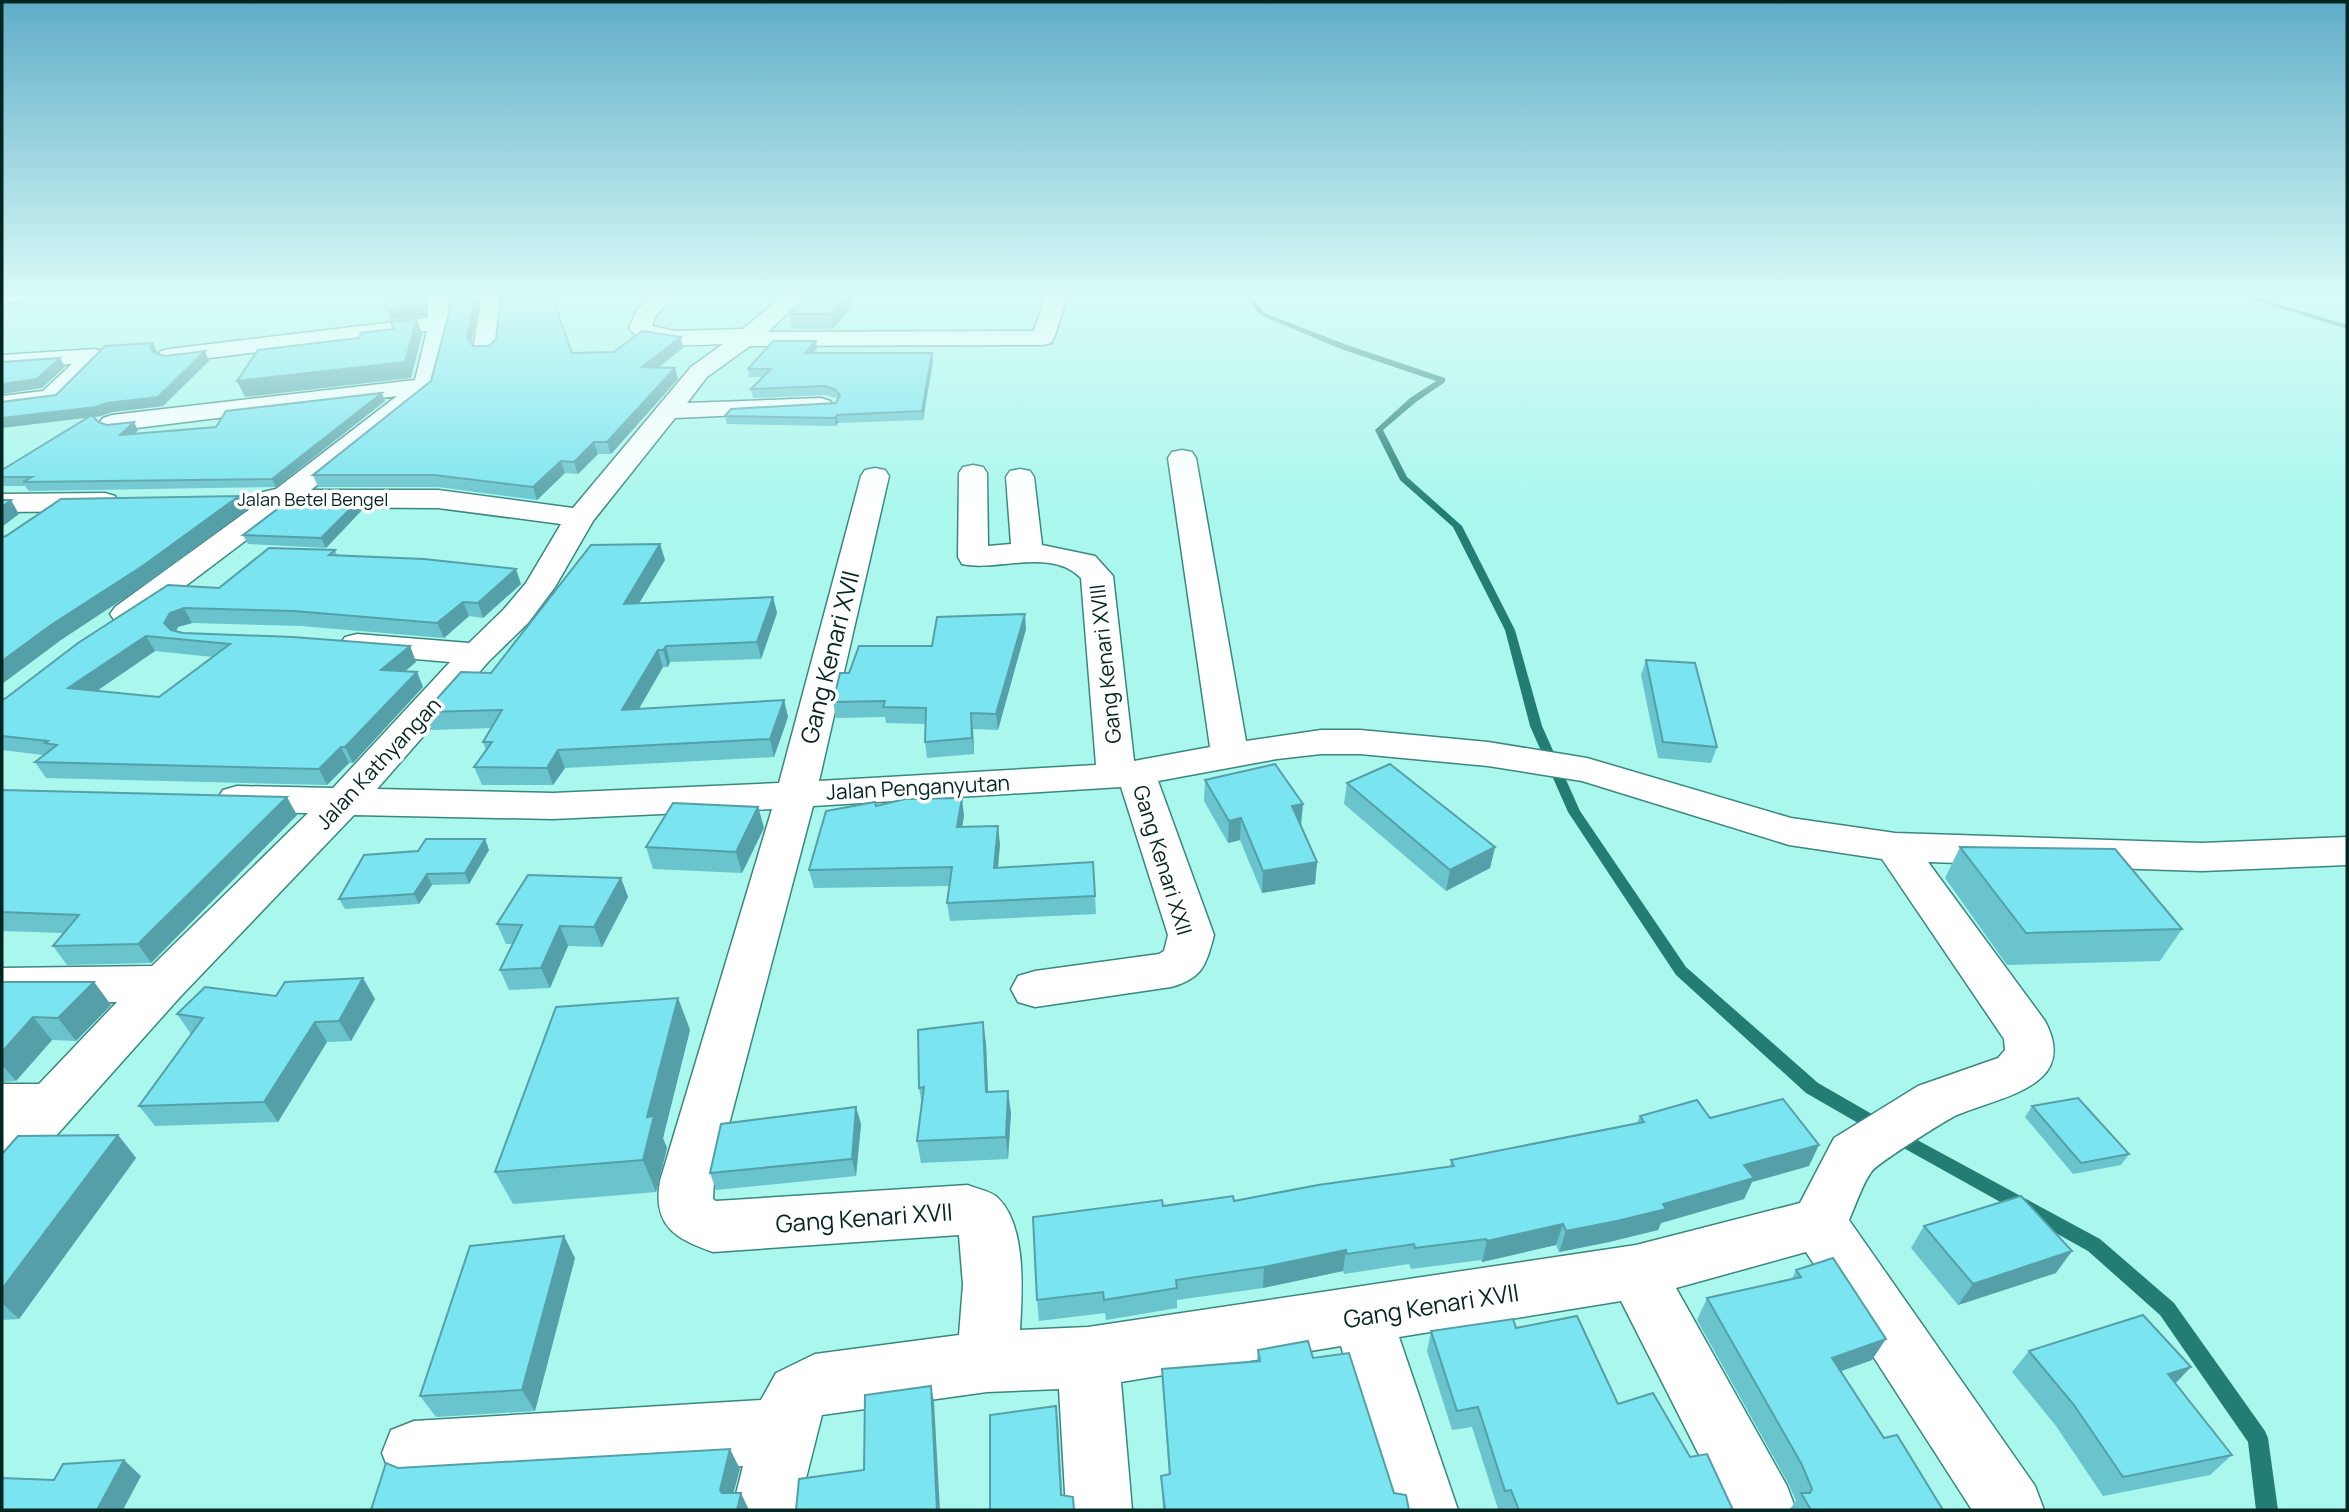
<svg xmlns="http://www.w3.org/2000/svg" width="2349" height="1512" viewBox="0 0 2349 1512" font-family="Manrope,sans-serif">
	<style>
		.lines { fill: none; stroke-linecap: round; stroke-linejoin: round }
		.stream { fill: #247d74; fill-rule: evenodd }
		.minor-casing { stroke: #39877f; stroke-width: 3 }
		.minor { fill: #fff; fill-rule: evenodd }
		.wall { fill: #69c4ce; fill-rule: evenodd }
		.shaded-wall { fill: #55a0a8 }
		.building { fill: #7ae4f0; stroke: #55a0a8; stroke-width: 2; fill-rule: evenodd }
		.labels { text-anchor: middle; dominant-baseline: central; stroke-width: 7; stroke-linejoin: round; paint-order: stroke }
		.far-street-label { font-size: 18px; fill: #042622; stroke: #fff }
		.street-label { font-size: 21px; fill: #042622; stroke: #fff }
		.near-street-label { font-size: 24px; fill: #042622; stroke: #fff }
	</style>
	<rect width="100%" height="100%" fill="#aaf7ed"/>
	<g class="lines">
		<!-- stream -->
		<g class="stream">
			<polygon points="1245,296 1252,296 1264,313 1347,345 1445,378 1445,382 1416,402 1383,430 1407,477 1462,526 1515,630 1542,726 1580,811 1686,967 1818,1083 1884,1121 1886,1126 1884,1131 1878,1133 1872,1131 1806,1093 1676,975 1568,812 1530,726 1505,630 1453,527 1400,480 1375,430 1410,398 1436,381 1341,349 1260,315"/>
			<polygon points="2241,296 2252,296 2347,325 2347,329"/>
			<polygon points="1897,1129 2100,1239 2174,1303 2265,1431 2268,1438 2278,1510 2256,1510 2248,1442 2160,1315 2088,1251 1891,1141 1889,1136 1891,1131"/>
		</g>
		<!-- minor casing -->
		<g class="minor-casing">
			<g id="minor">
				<polygon points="2,296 34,296 31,300 2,304"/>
				<path d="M427,296H448C457,329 447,379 421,402L311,490H438L573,508L691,367L723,344C699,345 644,350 629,328L637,310L651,296H673L655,317L652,326L675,331L743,329L783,296H805L768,332L1034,331L1044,301L1043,296H1064L1066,301L1054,338L1051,343L1043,345L750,346L707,377L687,403L821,398L830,401L834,406L830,411L675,418L593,521L555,587L528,623L489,661L377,789L553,793L779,783L861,476L865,470L875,468L885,470L889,476L819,781L1096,765L1081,578C1051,547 996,572 962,564L958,557L959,473L963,467L973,465L983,467L987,473L988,546L1011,544L1006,477L1010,471L1020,469L1030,471L1034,477L1042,545L1095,556L1113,576L1134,761L1210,747L1168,458L1172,452L1182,450L1192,452L1196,458L1246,741L1321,730H1360L1488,742L1587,758L1791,818L1895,833L2202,843L2347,837V865L2202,871L1928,862L2045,1021C2080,1087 2001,1096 1957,1115C1946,1120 1878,1163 1872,1171C1862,1184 1856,1205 1849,1220L2035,1486L2044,1510H1972L1806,1252L1676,1288L1787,1486L1796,1510H1727L1621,1301L1399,1337L1458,1510H1392L1341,1346L1121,1382L1132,1510H1066L1059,1389L987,1392L822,1415L798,1510H732L743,1466L414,1485L391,1476L382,1453L391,1430L414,1421L761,1400L776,1373L815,1354L959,1335L963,1285L959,1235L713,1252C676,1239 652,1226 660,1181L772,809L553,819L354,815L180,997L21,1175L2,1182V1084H39L117,1002L2,1004V968L152,966L308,813L237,812L223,808L217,799L223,790L237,786L333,788L450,662L357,654L345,651L340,644L345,637L357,634L469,643L504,609L526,583L561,524L438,508L290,507L139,621L127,624L115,621L110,614L115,607L261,501L259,498L263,492L276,489L397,396L112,431L103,428L99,423L103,418L112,415L415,380L427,331L169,363L161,361L157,356L161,351L169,349L428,318ZM1321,754H1360L1488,766L1582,781L1789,845L1882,859L2004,1039L2005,1050L1998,1058L1918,1086L1834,1138L1800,1203L1636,1245L1088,1327L1020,1330C1022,1293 1027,1226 998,1198C991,1191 977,1189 968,1185L716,1201L713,1199L714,1181L813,806L1121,787L1168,935L1164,951L1159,954L1035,971L1018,976L1011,989L1018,1002L1035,1007L1171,987C1203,978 1206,965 1214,935L1158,781L1277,759Z"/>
				<polygon points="482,296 503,296 497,349 493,354 477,354 473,349"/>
				<polygon points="95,349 103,351 107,356 59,403 2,410 2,396 43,391 72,364 2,369 2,355"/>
				<polygon points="105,493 115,496 119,502 115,508 105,511 2,512 2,494"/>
			</g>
		</g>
		<!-- minor -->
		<use href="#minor" class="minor"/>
	</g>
	<!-- wall -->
	<g class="wall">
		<polygon points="481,296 471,344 473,346 572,353 614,352 683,348 658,367 678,379 611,454 598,454 578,474 565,473 537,500 438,487 318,487 313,475 431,381 449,313"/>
		<polygon points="852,306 833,329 792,329 789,314"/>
		<polygon points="816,341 817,348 813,353 933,361 923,420 838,423 836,426 727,424 725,416 836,403 838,399 836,398 827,395 753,398 751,389 763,377 749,377 748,369"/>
		<polygon points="153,343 157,352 156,354 165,356 209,361 163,406 112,412 101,416 94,417 98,422 107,425 138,430 135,434 216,427 385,401 276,487 29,491 25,486 2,486 2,470 87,418 56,395"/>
		<polygon points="358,501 362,510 326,548 248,544 243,535"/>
		<polygon points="660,544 665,560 639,603 773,597 777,613 761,659 670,662 668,667 663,667 638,709 784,700 788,717 774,757 565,768 553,785 482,785 474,767 486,750 483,742 492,728 432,730 425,712 491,673"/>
		<path d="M335,550L337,555L521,584L483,618L469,616L444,638L301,626L192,623L178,627L176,632L183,633L410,646L416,662L405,671L417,672L423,687L353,763H349L327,785L46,778L35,762L43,755L2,750V700L6,698L219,588ZM155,651L213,657L159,697L96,691Z"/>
		<polygon points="1026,629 998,730 973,729 974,754 927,758 925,742 925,724 886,723 885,717 836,718 833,702 849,673 932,646"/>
		<polygon points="1646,660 1717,747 1711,763 1658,758 1641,675"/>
		<polygon points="1205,780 1303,804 1300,825 1317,862 1315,884 1262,893 1240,840 1228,843 1204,801"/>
		<polygon points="1347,783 1495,847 1490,868 1446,891 1344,804"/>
		<polygon points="2,790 297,815 151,963 67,965 53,946 64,933 2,931"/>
		<polygon points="876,806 964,816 962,827 1000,844 998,868 1093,862 1096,914 950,921 947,903 949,886 814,888 809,870"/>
		<polygon points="758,807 764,828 742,873 653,869 646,847"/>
		<polygon points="485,839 489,850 469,884 432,885 419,904 345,909 339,899 418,851"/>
		<polygon points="1960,847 2182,929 2160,961 2007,965 1945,878"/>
		<polygon points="621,878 628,897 602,947 568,946 550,988 509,990 500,970 513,944 506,944 497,924"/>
		<polygon points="2,982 94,982 111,1005 76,1041 52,1040 16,1081 2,1082"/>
		<polygon points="276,996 375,999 351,1041 327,1042 278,1122 155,1126 139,1106 191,1034 177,1014"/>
		<polygon points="678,998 690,1030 663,1138 667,1148 656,1192 513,1204 495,1172"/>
		<polygon points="983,1022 986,1044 988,1092 1011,1113 1008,1159 921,1163 917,1141 922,1104 919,1088"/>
		<polygon points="2032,1106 2129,1154 2121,1165 2073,1174 2025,1117"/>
		<polygon points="856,1107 861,1124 856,1176 716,1190 710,1173"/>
		<polygon points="1640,1116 1710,1118 1809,1166 1752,1182 1744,1199 1661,1223 1658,1230 1609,1242 1559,1252 1556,1245 1482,1262 1481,1260 1411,1269 1409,1264 1344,1274 1343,1271 1263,1288 1177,1300 1177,1308 1106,1320 1105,1313 1039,1321 1037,1300 1163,1206 1234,1201 1450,1167 1451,1160 1637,1123"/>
		<polygon points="118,1135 136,1158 19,1319 2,1320 2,1154"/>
		<polygon points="1924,1226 2056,1273 1958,1305 1911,1248"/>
		<polygon points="575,1258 535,1411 436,1417 420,1396"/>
		<polygon points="1796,1270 1872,1360 1841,1371 1884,1438 1943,1510 1789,1510 1796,1501 1789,1485 1697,1320 1707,1298 1792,1279"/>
		<polygon points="1516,1328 1690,1457 1733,1510 1505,1510 1504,1509 1498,1509 1472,1427 1452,1430 1427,1351 1431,1331"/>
		<polygon points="1258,1350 1313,1358 1394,1493 1409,1510 1163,1510 1161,1476 1169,1475 1163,1388 1162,1369 1257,1361"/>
		<polygon points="2029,1351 2175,1383 2232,1455 2210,1475 2103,1496 2056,1426 2012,1372"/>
	</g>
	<!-- shaded-wall -->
	<g class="shaded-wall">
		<polygon points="422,296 425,296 426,316 391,320 387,310"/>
		<polygon points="476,296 481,296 470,349 467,338"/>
		<polygon points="846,296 851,296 852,306 833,329 830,314"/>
		<polygon points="417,319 422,334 411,378 245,397 237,381 405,362"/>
		<polygon points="681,337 683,348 645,378 642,367"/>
		<polygon points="816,341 817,348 807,361 805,353"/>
		<polygon points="153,343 157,352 154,356 150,347"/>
		<polygon points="205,351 209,361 163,406 112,412 101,416 2,428 2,418"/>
		<polygon points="932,353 933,361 923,420 922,411"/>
		<polygon points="60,358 65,367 42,388 2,394 2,384"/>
		<polygon points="675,368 678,379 611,454 607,442"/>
		<polygon points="382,393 385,401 276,487 272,479"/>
		<polygon points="837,415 838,423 836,426 835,418"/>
		<polygon points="134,422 138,430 125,444 120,435"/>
		<polygon points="594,442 598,454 578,474 574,462"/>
		<polygon points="561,461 565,473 537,500 533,487"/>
		<polygon points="239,496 246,510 152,580 61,640 2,684 2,661 51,625"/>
		<polygon points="11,500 19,514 2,527 2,507"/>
		<polygon points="358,501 362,510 326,548 321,538"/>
		<polygon points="660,544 665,560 629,620 624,604"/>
		<polygon points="516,569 521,584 483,618 478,603"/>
		<polygon points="773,597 777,613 761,659 757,642"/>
		<polygon points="463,602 469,616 444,638 437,623"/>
		<polygon points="184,608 192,623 178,627 173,638 164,623 170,613"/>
		<polygon points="1025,614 1026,629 998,730 996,714"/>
		<polygon points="146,636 155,651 78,704 68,688"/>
		<polygon points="410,646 416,662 388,686 381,670"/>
		<polygon points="666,646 670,662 668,667 663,650"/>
		<polygon points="658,650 663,667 628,728 622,710"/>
		<polygon points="417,672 423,687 353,763 345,747"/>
		<polygon points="784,700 788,717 774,757 770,739"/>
		<polygon points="971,713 973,729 974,754 972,738"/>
		<polygon points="341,747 349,763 327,785 319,769"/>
		<polygon points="558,750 565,768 553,785 547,768"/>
		<polygon points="287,797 297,815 151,963 138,944"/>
		<polygon points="962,798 964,816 959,846 957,827"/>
		<polygon points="1303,804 1301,825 1290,827 1292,806"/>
		<polygon points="758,807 764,828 742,873 736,852"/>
		<polygon points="1241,818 1240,840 1228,843 1229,821"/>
		<polygon points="998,826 1000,844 996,887 994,868"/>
		<polygon points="485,839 489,850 469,884 465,873"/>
		<polygon points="1495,847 1490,868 1446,891 1450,870"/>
		<polygon points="1317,862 1315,884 1262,893 1263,871"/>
		<polygon points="427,874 432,885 419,904 414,894"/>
		<polygon points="621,878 628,897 602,947 594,927"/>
		<polygon points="560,926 568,946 550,988 541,968"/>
		<polygon points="363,978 375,999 351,1041 339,1021"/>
		<polygon points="94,982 111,1005 76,1041 58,1018"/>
		<polygon points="678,998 690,1030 663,1138 667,1148 656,1192 643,1160 647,1117"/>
		<polygon points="33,1017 52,1040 16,1081 2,1065 2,1052"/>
		<polygon points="315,1022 327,1042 278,1122 264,1102"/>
		<polygon points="983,1022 986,1044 989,1114 986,1092"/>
		<polygon points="1008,1091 1011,1113 1008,1159 1006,1137"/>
		<polygon points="856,1107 861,1124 856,1176 852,1159"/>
		<polygon points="118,1135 136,1158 19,1319 2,1303 2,1289"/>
		<polygon points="1819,1145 1809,1166 1752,1182 1744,1199 1661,1223 1658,1230 1609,1242 1559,1252 1566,1231 1744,1165"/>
		<polygon points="1563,1224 1556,1245 1482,1262 1487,1241"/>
		<polygon points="564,1236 575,1258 535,1411 522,1390"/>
		<polygon points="1346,1250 1343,1271 1263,1288 1264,1267"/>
		<polygon points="2072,1251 2056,1273 1958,1305 1973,1284"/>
		<polygon points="1886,1339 1872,1360 1819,1379 1832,1358"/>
		<polygon points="2191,1367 2171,1388 2168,1374"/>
		<polygon points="931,1386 934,1402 940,1510 937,1510"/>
		<polygon points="1056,1406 1058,1422 1063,1510 1061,1495"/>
		<polygon points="730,1449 740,1469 729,1509 720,1490"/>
		<polygon points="124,1460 141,1476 123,1510 97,1510"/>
		<polygon points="741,1493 749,1510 737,1510"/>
	</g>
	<!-- building -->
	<g class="building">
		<polygon points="382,296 422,296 422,305 387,310"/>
		<polygon points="450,296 476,296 467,338 473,346 489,346 496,339 501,296 552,296 572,353 614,352 642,331 681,337 642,367 675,368 607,442 594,442 574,462 561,461 533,487 434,475 313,475 431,381 449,313"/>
		<polygon points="806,296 846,296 830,314 789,314"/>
		<polygon points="417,319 405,362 237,381 258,350 359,338 361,333 394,329 391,322"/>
		<polygon points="773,341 816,341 805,353 932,353 922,411 837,415 835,418 725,416 731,409 836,403 840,395 834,389 825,386 751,389 771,369 748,369"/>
		<polygon points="153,343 150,347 154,353 165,356 205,351 158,397 107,403 96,407 2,418 2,402 56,395 105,346"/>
		<polygon points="60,358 37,379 2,384 2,362"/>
		<polygon points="382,393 272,479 23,482 32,477 2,477 2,470 92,415 98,422 107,425 134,422 120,435 216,427 226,411"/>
		<polygon points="239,496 144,565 51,625 2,661 2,537 6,536 61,499"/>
		<polygon points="2,500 11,500 2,507"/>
		<polygon points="288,501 358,501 321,538 243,535"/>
		<polygon points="660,544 624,604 773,597 757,642 666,646 663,650 658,650 622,710 784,700 770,739 558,750 547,768 474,767 492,742 483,742 502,710 425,712 461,672 491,673 591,545"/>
		<path d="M269,548L335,550L329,555L424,559L516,569L478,603L463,602L437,623L294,611L184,608L170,613L164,623L171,630L183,633L293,637L410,646L381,670L417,672L345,747H341L319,769L35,762L57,745L45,743L48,741L2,736V700L6,698L78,643L168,585L219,588ZM146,636L230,644L159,697L68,688Z"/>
		<polygon points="1025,614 996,714 971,713 972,738 925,742 926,708 883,707 885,701 833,702 840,673 849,673 859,646 932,646 937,617"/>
		<polygon points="1646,660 1695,663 1717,747 1663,742"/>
		<polygon points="1275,764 1303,804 1292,806 1317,862 1263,871 1241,818 1229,821 1205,780"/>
		<polygon points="1390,764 1495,847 1450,870 1347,783"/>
		<polygon points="2,790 287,797 138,944 53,946 79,915 2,912"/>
		<polygon points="962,798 957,827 998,826 994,868 1093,862 1095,896 947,903 952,867 809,870 826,811 875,802 876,806 905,799"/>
		<polygon points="673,803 758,807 736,852 646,847"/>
		<polygon points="426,839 485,839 465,873 427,874 414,894 339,899 364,855 418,851"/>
		<polygon points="1960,847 2115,849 2182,929 2026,933"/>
		<polygon points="528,875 621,878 594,927 560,926 541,968 500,970 522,925 497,924"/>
		<polygon points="363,978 339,1021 315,1022 264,1102 139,1106 203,1018 177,1014 205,987 276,996 285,982"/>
		<polygon points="2,982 94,982 58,1018 33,1017 2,1052"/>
		<polygon points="678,998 647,1117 654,1116 643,1160 495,1172 556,1007"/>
		<polygon points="983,1022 986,1092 1008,1091 1006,1137 917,1141 924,1087 919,1088 918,1030"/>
		<polygon points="2078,1098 2129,1154 2081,1163 2032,1106"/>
		<polygon points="1783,1099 1819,1145 1744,1165 1754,1178 1663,1204 1666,1209 1617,1221 1566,1231 1563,1224 1487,1241 1486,1239 1415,1248 1414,1244 1347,1254 1346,1250 1264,1267 1176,1280 1177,1288 1104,1300 1103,1292 1037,1300 1033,1217 1162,1200 1163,1206 1233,1196 1234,1201 1318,1185 1454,1166 1451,1160 1644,1122 1640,1116 1697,1100 1710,1118"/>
		<polygon points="856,1107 852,1159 710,1173 721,1124"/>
		<polygon points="118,1135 2,1289 2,1154 18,1136"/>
		<polygon points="2021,1196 2072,1251 1973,1284 1924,1226"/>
		<polygon points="564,1236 522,1390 420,1396 470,1246"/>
		<polygon points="1833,1258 1886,1339 1832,1358 1884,1438 1897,1435 1943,1510 1811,1510 1801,1493 1810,1493 1812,1489 1802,1465 1707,1298 1801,1277 1796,1270"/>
		<polygon points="2143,1315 2191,1367 2168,1374 2232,1455 2123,1477 2074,1405 2029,1351"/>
		<polygon points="1577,1316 1618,1404 1653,1393 1690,1457 1707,1454 1733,1510 1519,1510 1511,1490 1505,1491 1478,1407 1457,1411 1431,1331 1513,1319 1516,1328"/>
		<polygon points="1308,1341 1313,1358 1349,1353 1394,1493 1406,1495 1409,1510 1165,1510 1161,1476 1170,1474 1162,1369 1260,1361 1258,1350"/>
		<polygon points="931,1386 937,1510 796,1510 799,1479 864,1470 865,1395"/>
		<polygon points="1056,1406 1061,1495 1073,1497 1074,1510 990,1510 990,1415"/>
		<polygon points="730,1449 720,1490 722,1493 741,1493 737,1510 371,1510 386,1463 398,1468"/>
		<polygon points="124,1460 97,1510 2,1510 2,1478 54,1480 63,1464"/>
	</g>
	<!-- sky -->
	<linearGradient id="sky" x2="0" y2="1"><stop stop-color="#5fadc8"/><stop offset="0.58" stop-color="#d9fbf7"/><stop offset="1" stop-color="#d9fbf7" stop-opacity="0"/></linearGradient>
	<rect width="2349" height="508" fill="url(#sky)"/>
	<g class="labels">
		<!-- far-street labels -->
		<g class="far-street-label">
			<text x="313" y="499">Jalan Betel Bengel</text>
		</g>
		<!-- street labels -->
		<g class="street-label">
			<text transform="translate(1105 664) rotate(-96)">Gang Kenari XVIII</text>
			<text transform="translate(378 763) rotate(-47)">Jalan Kathyangan</text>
			<text transform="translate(918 787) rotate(-3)">Jalan Penganyutan</text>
			<text transform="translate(1163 860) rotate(73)">Gang Kenari XXII</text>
		</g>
		<!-- near-street labels -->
		<g class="near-street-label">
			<text transform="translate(829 657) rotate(-76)">Gang Kenari XVII</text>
			<text transform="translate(864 1217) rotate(-4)">Gang Kenari XVII</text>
			<text transform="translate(1431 1305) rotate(-9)">Gang Kenari XVII</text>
		</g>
	</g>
	<!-- border -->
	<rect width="2349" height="1512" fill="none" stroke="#042622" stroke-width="7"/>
</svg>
